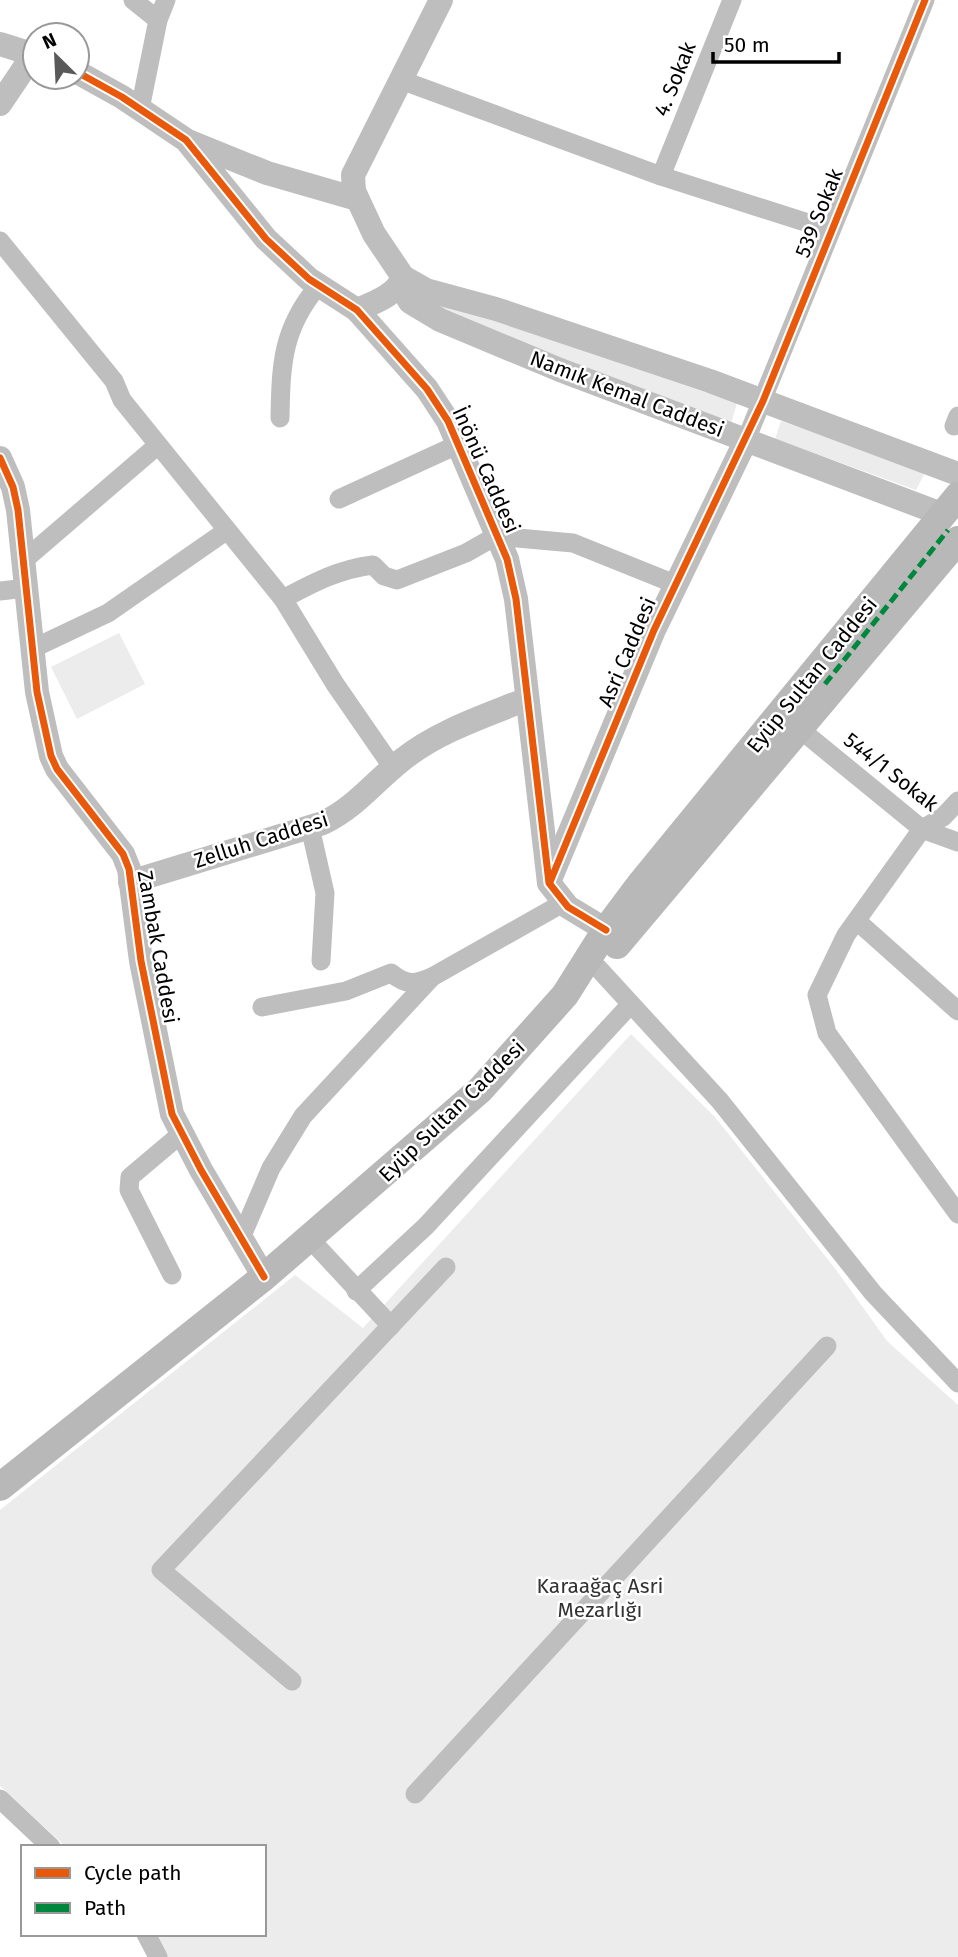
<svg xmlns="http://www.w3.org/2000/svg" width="958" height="1957" viewBox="0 0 958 1957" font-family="'Fira Sans',sans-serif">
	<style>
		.green { fill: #ececec }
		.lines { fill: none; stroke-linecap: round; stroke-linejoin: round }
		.minor { stroke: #bebebe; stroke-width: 19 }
		.tertiary { stroke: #bebebe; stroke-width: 24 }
		.secondary { stroke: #b8b8b8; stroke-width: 28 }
		.quiet { stroke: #00873e; stroke-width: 5; stroke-dasharray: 10 5; stroke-linecap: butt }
		.cycleway-casing { stroke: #fff; stroke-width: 11 }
		.cycleway { stroke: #e8590c; stroke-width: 7 }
		.labels { text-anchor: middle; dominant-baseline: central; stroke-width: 5; stroke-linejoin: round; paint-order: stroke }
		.street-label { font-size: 21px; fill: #000; stroke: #fff }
		.park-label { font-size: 21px; fill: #333; stroke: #fff }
	</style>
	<rect width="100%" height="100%" fill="#fff"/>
	<!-- green -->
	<g class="green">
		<polygon points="434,300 737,403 731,424 611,379 438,308"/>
		<polygon points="781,421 926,471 916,490 775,439"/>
		<polygon points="119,633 145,684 77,719 51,667"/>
		<polygon points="631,1034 715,1117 837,1271 887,1341 958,1405 958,1957 166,1957 155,1934 264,1934 264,1847 66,1847 0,1786 0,1510 295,1275 363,1328"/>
	</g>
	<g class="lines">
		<!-- minor -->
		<g class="minor">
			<polyline points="133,0 158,20"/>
			<polyline points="401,80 661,176 830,230"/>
			<polyline points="140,109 158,20 166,0"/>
			<polyline points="661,176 732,0"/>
			<polyline points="0,241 114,381 122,400 283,599 335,684 393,768"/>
			<path d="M280,418C281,364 282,329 318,286"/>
			<polyline points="954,426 958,416"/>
			<polyline points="746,440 925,0"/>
			<polyline points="339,499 459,444"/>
			<polyline points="23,561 158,445"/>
			<polyline points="0,591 26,588"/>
			<path d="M283,599C313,583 339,569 373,565L384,576L397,580L466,553L496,536L573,543L675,584"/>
			<polyline points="32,649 108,613 226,531"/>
			<polyline points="801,730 922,829 958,842"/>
			<polyline points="958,801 943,817 922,829 846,935 817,995 827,1033 958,1214"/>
			<polyline points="310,827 325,893 321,961"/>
			<polyline points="857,921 958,1011"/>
			<polyline points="598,968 720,1101 873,1293 958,1383"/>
			<path d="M262,1007L346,991L391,973C406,985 414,985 432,977"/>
			<polyline points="241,1238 271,1168 303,1116 432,977 563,903"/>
			<polyline points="310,1239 391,1326"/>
			<polyline points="172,1275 129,1190 130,1177 181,1134"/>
			<polyline points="356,1291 426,1226 630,1005"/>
			<polyline points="292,1681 161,1570 446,1267"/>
			<polyline points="415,1794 827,1346"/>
			<polyline points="0,1799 51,1847"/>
			<polyline points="146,1934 158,1957"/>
		</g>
		<!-- tertiary -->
		<g class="tertiary">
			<polyline points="441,0 353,175 354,191 374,234 403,277 426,290 496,309 710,381 958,474"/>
			<polyline points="0,44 35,55"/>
			<polyline points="77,72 122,97 186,140 266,239 309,279 357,310 427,389 448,421 507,559 516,599 549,883 568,907 606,930"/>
			<polyline points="0,104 33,55"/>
			<polyline points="190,142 267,173 357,199"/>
			<polyline points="400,285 410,302 440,320 560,370 944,515"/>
			<path d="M357,310C373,303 397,295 403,277"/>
			<polyline points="0,458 13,487 18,510 37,692 51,756 57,769 123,854 129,869 141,961 172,1114 201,1170 264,1277"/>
			<path d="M130,882L323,823C355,808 375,781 402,760C438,731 485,716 527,699"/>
			<polyline points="549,882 654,630 746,440"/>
		</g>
		<!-- secondary -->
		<g class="secondary">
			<polyline points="617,945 958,540"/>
			<polyline points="0,1487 264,1277 480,1090 565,995 606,930 642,882 958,496"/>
		</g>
		<!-- quiet -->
		<polyline class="quiet" points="825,684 948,530"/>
		<!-- cycleway casing -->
		<g class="cycleway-casing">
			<g id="cycleway">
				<polyline points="77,72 122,97 186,140 266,239 309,279 357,310 427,389 448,421 507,559 516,599 549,883 568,907 606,930"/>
				<polyline points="0,458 13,487 18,510 37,692 51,756 57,769 123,854 129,869 141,961 172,1114 201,1170 264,1277"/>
				<polyline points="550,882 654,630 763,401 925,0"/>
			</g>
		</g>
		<!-- cycleway -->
		<use href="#cycleway" class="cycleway"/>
	</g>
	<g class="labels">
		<!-- street labels -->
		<g class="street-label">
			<text transform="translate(675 79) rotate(-68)">4. Sokak</text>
			<text transform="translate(819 213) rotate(-68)">539 Sokak</text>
			<text transform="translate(627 394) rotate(21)">Namık Kemal Caddesi</text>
			<text transform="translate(486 470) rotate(66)">İnönü Caddesi</text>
			<text transform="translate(627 652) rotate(-67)">Asri Caddesi</text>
			<text transform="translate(812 675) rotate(-51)">Eyüp Sultan Caddesi</text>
			<text transform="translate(891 772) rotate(38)">544/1 Sokak</text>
			<text transform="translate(261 840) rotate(-18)">Zelluh Caddesi</text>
			<text transform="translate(158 947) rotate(80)">Zambak Caddesi</text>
			<text transform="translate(452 1111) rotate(-44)">Eyüp Sultan Caddesi</text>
		</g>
		<!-- park labels -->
		<g class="park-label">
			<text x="600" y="1586">Karaağaç Asri<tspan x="600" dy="24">Mezarlığı</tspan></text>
		</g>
	</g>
	<!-- legend -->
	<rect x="21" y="1845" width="245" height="91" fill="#ffffff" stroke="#999999" stroke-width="2"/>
	<rect x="35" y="1868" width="35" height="10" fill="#e8590c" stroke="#999999" stroke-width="2"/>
	<text x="84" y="1880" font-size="21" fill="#000000">Cycle path</text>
	<rect x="35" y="1903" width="35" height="10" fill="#00873e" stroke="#999999" stroke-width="2"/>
	<text x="84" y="1915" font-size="21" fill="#000000">Path</text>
	<!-- north arrow -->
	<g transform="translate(56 56) rotate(336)"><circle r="33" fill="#ffffff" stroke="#999999" stroke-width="2"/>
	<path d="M0-5L12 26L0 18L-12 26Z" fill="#595959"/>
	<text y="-10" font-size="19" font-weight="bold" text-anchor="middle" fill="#000000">N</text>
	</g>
	<!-- scale -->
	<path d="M713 52v10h126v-10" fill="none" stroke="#000000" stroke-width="3.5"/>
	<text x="724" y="52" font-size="21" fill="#000000" stroke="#ffffff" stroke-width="5" paint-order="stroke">50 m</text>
</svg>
